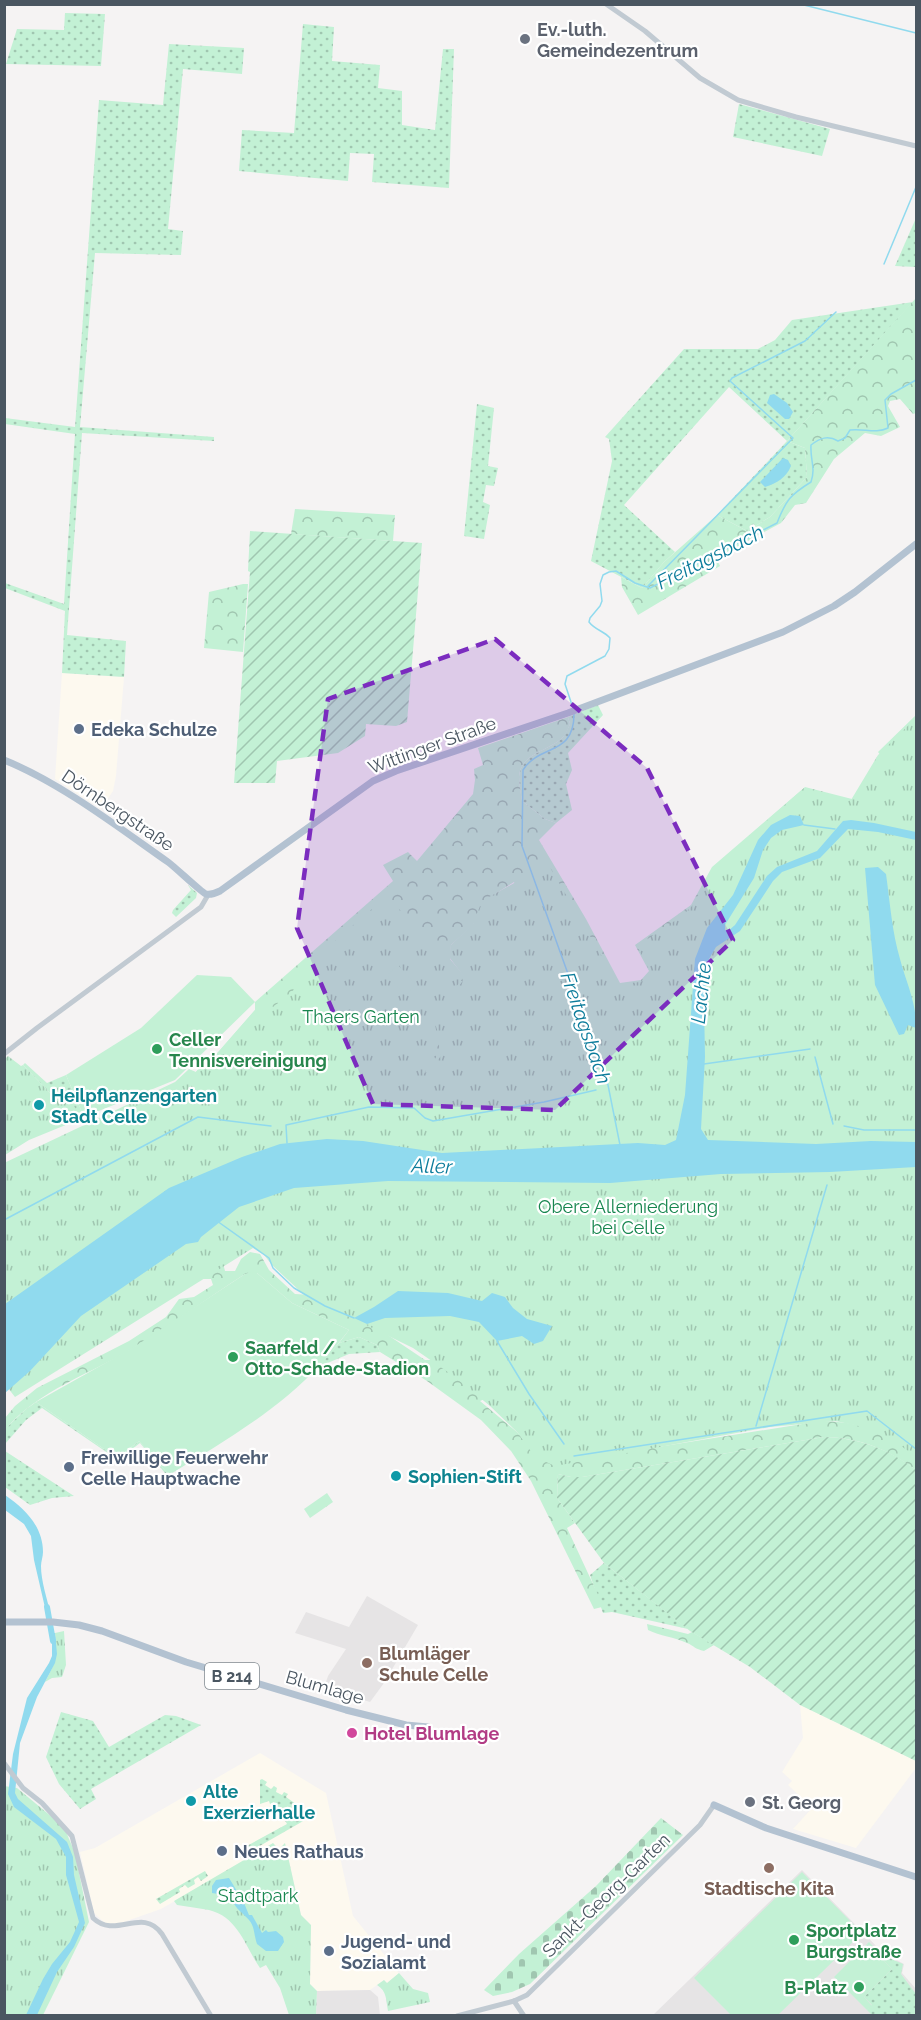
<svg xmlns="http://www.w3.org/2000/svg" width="921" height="2020" viewBox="0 0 921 2020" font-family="Raleway,sans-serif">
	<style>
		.commercial { fill: #fdf9ef }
		.education { fill: #e6e4e5 }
		.grass { fill: url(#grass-dots) }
		.forest { fill: url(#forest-crowns); fill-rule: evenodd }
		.cemetery { fill: url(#cemetery-stones) }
		.park { fill: url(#park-tufts) }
		.garden { fill: url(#garden-furrows) }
		.pitch { fill: #c3f1d5 }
		.water { fill: #90daee }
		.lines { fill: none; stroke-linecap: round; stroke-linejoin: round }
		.stream { stroke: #90daee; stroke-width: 1.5 }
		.canal { stroke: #90daee; stroke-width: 6 }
		.minor { stroke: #c1cad2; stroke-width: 5 }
		.major { stroke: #b3c2d1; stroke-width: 7 }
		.marked { fill: #7b2cbf; fill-opacity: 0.2; stroke: #7b2cbf; stroke-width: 4.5; stroke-dasharray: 12 8; stroke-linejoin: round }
		.worship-dot { fill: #6b7280; stroke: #fff; stroke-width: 2 }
		.service-dot { fill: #5c6f8a; stroke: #fff; stroke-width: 2 }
		.leisure-dot { fill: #2e9e5b; stroke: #fff; stroke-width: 2 }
		.culture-dot { fill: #0f9aa8; stroke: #fff; stroke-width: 2 }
		.education-dot { fill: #8d6e63; stroke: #fff; stroke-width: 2 }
		.hotel-dot { fill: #d1479c; stroke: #fff; stroke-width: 2 }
		.labels { text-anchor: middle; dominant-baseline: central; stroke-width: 4.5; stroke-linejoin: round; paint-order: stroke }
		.shield { fill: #fff; stroke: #808990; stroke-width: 1.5 }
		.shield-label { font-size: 16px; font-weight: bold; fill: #4a5661 }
		.worship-label { font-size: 18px; font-weight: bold; fill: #5b616d; stroke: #fff; text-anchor: start }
		.service-label { font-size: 18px; font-weight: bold; fill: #4e5e75; stroke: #fff; text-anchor: start }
		.street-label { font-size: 18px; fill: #4a5661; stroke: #fff }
		.park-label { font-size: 18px; fill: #17864f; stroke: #fff }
		.leisure-label { font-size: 18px; font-weight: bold; fill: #27864d; stroke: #fff; text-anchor: start }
		.culture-label { font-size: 18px; font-weight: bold; fill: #0d838f; stroke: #fff; text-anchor: start }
		.education-label { font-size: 18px; font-weight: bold; fill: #785e54; stroke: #fff; text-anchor: start }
		.hotel-label { font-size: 18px; font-weight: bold; fill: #b23c85; stroke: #fff; text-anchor: start }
		.water-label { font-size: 20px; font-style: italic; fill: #0c7c9b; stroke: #fff }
	</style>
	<defs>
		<pattern id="grass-dots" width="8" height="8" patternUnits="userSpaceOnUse" patternTransform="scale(1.5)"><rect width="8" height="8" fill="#c3f1d5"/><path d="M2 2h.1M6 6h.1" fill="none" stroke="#a0c6b0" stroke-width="1.8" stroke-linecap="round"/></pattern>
		<pattern id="forest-crowns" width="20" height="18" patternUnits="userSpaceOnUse" patternTransform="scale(1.5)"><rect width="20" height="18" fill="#c3f1d5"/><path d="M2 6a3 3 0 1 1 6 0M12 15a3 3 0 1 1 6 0" fill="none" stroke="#a0c6b0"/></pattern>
		<pattern id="cemetery-stones" width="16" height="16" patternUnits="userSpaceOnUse" patternTransform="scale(1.5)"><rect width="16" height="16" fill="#c3f1d5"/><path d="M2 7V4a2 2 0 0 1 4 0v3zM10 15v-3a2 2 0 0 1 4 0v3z" fill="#a0c6b0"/></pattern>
		<pattern id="park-tufts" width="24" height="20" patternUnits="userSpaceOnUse" patternTransform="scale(1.5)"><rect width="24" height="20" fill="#c3f1d5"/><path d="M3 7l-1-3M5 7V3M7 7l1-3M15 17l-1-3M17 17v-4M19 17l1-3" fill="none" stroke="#a0c6b0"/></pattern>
		<pattern id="garden-furrows" width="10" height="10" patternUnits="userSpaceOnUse" patternTransform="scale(1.5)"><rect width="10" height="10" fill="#c3f1d5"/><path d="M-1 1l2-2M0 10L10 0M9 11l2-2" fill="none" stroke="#a0c6b0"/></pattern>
	</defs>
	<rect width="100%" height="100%" fill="#f5f3f3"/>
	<!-- commercial -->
	<g class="commercial">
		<polygon points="62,673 124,677 116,776 113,791 101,809 55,779"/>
		<polygon points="800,1705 916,1761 916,1768 856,1848 793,1829 812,1808 788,1785 792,1781 782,1772 803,1738"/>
		<polygon points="260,1753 326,1793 353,1916 399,1973 387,1983 384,1980 370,1990 317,1991 310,1984 311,1925 301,1915 285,1844 279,1849 273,1844 161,1909 118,1924 106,1924 94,1913 80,1852 95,1848"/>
	</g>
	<!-- education -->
	<g class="education">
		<polygon points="367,1596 418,1625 384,1683 370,1702 324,1688 328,1676 346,1649 295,1633 306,1612 349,1627"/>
		<polygon points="802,1870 883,1953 904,1964 902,1973 916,1989 916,2015 652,2016"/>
		<polygon points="370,1990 378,1997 380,2015 316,2016 317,1991"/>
	</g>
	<!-- grass -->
	<g class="grass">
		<polygon points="65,13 105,14 101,66 6,64 17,29 64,30"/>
		<polygon points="303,24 334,27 332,61 380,65 378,88 402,91 402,125 435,130 443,49 454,49 449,188 372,182 374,154 350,153 348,181 239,171 242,130 294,133"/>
		<polygon points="169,44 244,48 242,74 183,69 168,229 183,231 181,255 95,253 80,427 214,437 214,441 82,433 67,635 126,641 124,677 62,673 65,611 5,588 5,583 64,604 75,434 5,424 5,418 75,427 99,100 163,105"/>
		<polygon points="739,104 830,129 822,156 733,137"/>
		<polygon points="916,218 916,267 895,266"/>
		<polygon points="913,302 787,441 805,448 807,477 770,517 747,531 717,515 787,441 729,387 624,505 675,552 664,562 642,588 591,561 612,461 609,439 605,437 684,349 758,349 775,340 792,320"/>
		<polygon points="477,404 494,408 488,466 498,468 494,486 486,485 483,502 490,505 484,539 464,536"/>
		<path d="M598,705L603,715L568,753L572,770L566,784L572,810L556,823L545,819L522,801C521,794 519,785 519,777C520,753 550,751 563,737C566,733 568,728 570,724L568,717Z"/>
		<polygon points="188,885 197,893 196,898 176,917 172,913 173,910 191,890"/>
		<polygon points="25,1063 47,1083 66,1075 84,1117 73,1122 78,1115 62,1089 51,1094 23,1065"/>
		<polygon points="359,1337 377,1345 380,1352 349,1354 318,1367 339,1343"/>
		<polygon points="36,1402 117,1458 139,1441 169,1475 164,1478 162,1476 165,1473 140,1443 118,1460 42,1408 26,1420 5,1444 4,1430 25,1410"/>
		<polygon points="5,1451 74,1496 52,1498 30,1505 5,1487"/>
		<polygon points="604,1563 688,1629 612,1612 603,1613 590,1575"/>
		<polygon points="61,1712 93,1721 109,1747 165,1715 176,1716 201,1725 91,1789 96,1799 80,1809 59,1784 46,1757"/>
		<polygon points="262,1779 267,1782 265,1785 271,1789 274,1786 277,1788 276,1792 282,1795 284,1792 288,1794 286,1797 306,1811 309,1808 315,1811 312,1816 239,1858 239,1854 245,1850 245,1847 287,1824 274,1802 270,1804 269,1801 260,1804 260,1780"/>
		<polygon points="205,1871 208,1876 201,1881 198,1877 194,1880 195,1884 188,1888 185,1885 179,1889 180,1892 160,1904 156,1899"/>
		<polygon points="869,1942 882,1955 903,1964 901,1974 916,1994 916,2015 872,2015 867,2010 872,2005 864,1997 892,1969 867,1944"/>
	</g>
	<!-- forest -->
	<g class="forest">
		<polygon points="916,298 916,413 913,414 900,399 890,401 888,406 900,427 881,436 865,433 834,459 806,503 795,505 781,523 716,558 720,566 638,615 622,587 621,577 642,588 664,562 717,515 747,531 770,517 807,477 805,448 787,441"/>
		<polygon points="295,509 395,515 393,541 291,534"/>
		<polygon points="243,584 248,584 243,652 204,648 209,592"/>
		<path d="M916,715V832L851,820L843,821L790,816L771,825L758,840L733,895L707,928L695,959L685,1095L677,1140L665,1145L638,1143L442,1153L363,1141L327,1139L280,1144L242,1157L169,1188L5,1304V1297L167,1185L220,1161L275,1142L349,1136L444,1149L547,1144L546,1141L444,1144L382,1135L350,1133L284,1137L281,1133V1117L273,1112L298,1089L289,1068L259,1041L249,1044L219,1069L202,1078L194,1074L203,1064L206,1066L255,1010V1002L393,881L383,865L408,852L417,861L473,794L475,780L474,769L483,765L478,748L568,717L570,724C568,728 567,733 563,737C550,751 520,753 519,777C519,785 521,793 522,801L545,819L556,823L539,840L586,919L620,983L641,980L649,971L635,945L691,905L712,867L805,787L852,799L872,773L881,776L891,768L878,752ZM514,882L584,1058L579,1070L545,1084L539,1095L541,1111L505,1116L501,1113L431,1124L425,1121L430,1076L443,1058L436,1021L466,978L450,959L451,945L473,925L484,901Z"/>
		<path d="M250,1252L260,1254L269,1270L295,1294L330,1296L425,1360H446L505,1390L480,1401L518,1433L536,1455L564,1462L821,1421C862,1422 883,1431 916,1453V1470C887,1449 861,1438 824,1437L582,1477H571L558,1474L557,1498L575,1523L567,1528L600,1599L602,1607L594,1609L531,1481L511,1451L481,1420L427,1381L380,1352L377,1345L359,1337L339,1343L349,1330L292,1303L257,1273L245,1274C208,1298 172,1324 135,1347C91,1374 38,1390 5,1430V1418L15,1406L37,1388L129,1341L166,1317L179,1299L194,1297L213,1285L211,1279H194L222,1259L225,1271H235L241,1259Z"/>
		<path d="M647,1624L688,1634L692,1632L714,1645L704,1651C695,1649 694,1646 687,1643C674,1637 660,1636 648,1630Z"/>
	</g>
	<!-- cemetery -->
	<polygon class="cemetery" points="661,1818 683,1835 530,1984 512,1992 493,1996 484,1990 519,1954 596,1886"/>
	<!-- park -->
	<g class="park">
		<polygon points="916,718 916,1457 892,1439 859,1426 835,1421 770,1427 555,1466 535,1457 518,1433 490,1406 455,1377 413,1348 303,1294 272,1265 264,1255 253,1248 15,1397 4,1383 4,1163 175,1082 189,1069 196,1072 203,1064 206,1066 255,1010 268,1002 273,1007 292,992 297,985 292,978 387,896 463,978 432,1018 438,1054 428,1070 422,1073 428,1072 441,1056 434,1019 465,978 449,957 451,945 473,924 482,901 548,864 618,984 641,982 650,971 637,946 682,916 692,906 714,867 804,788 851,800 878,755"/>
		<polygon points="8,1056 21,1066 23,1065 51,1094 62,1089 68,1091 78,1115 73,1122 29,1140 5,1155 4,1060"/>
		<polygon points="327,1493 333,1502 310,1518 304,1509"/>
		<path d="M64,1631L66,1665L62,1677L52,1678L45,1682C56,1662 57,1656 55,1633Z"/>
		<polygon points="4,1786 17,1788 64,1827 75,1853 89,1922 43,2015 5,2015"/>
		<path d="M273,1843L279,1849L285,1843L301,1915L311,1925L310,1984L317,1991L316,2015H289L280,1988L266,1965L260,1968C245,1946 238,1917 209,1910C199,1908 188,1907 177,1905L174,1901Z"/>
		<path d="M399,1973L413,1989L428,1993L430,2002L388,2011C386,2000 387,1991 377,1985L384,1980L387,1983Z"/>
	</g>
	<!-- garden -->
	<g class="garden">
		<polygon points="250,531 422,543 407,722 396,726 366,724 365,736 338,753 277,761 275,783 234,783 250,572 248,571"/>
		<path d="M824,1437C859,1438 889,1449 916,1470V1761L800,1705L750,1667L690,1631L604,1563L557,1498L558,1474L571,1477H582Z"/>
	</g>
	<!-- pitch -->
	<g class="pitch">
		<polygon points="398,965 416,985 405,995 387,975"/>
		<polygon points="197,975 231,977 255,1002 175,1080 84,1117 66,1075 141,1028"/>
		<path d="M251,1272L257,1273L292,1303L349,1330C339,1342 330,1355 319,1366C277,1411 222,1443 169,1475L139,1441L117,1458L36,1402L134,1347L245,1274Z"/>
		<polygon points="802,1872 862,1933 778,2015 731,2015 694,1978"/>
		<polygon points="867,1944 892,1969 864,1997 872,2006 867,2010 834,1977"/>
	</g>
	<!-- water -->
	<g class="water">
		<polygon points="774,394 787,403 793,412 789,419 785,419 767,403 770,395"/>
		<path d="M783,458L788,460L791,466C786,478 777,483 765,487L760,482Z"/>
		<polygon points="790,815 800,816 804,825 782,830 771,838 763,850 754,878 725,925 725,930 728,931 735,925 767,876 777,867 817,851 843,821 851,820 874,823 916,832 916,840 878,832 848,829 820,858 782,872 773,881 740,931 716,947 709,959 704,1002 705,1057 701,1129 708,1140 816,1144 871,1141 916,1142 916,1167 830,1172 721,1174 610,1183 388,1181 294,1188 239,1207 201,1237 198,1242 186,1244 81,1316 30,1371 5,1393 5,1304 169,1188 242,1157 280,1144 327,1139 363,1141 442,1153 638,1143 665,1145 676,1140 685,1095 695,959 707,928 733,895 758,840 771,825"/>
		<path d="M878,867L886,874C890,903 892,932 900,959C906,982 917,1004 916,1028L908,1025L904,1034L899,1035L875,985L865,868Z"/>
		<polygon points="398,1291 448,1293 482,1301 492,1293 505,1297 513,1308 527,1319 552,1326 543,1341 534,1344 522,1336 497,1341 479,1322 450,1316 385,1318 367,1324 354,1318 374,1307"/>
		<path d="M5,1495C24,1508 43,1526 43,1552C43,1557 41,1561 41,1566C41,1581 47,1598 50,1612H46L34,1560L31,1536L24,1524L5,1510Z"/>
		<polygon points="52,1633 55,1633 57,1654 55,1663 37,1697 20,1743 15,1793 18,1799 67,1842 73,1857 74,1875 85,1923 74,1947 57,1972 37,2015 26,2015 43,1979 52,1964 70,1942 79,1922 66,1875 66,1857 56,1839 14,1807 8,1794 13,1754 27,1698 49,1663 52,1656"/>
		<path d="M229,1878L240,1896L241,1903H244L249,1915H252L262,1933L266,1930L268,1932L276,1931L283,1937L284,1942L278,1951H266L257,1944C254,1936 255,1927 249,1920C239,1909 237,1911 230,1896L212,1893V1886L216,1880Z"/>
	</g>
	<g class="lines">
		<!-- stream -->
		<g class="stream">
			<polyline points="800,4 916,33"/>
			<polyline points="884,264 916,187"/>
			<polyline points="648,586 793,438 730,381 732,378 805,341 836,312"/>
			<path d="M573,708L565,684L567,676L605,656L609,649L610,638C604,631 595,630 589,622L590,618L600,606L602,601L600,584L603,575L609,572L616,571L635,583L650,588L777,523C786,500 790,495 811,482C816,467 810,461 811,445C820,438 828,435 838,441L845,438L850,430C863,428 876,434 888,428L885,400L891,394L916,380"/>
			<path d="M574,712C575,757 540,743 523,770L522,846L608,1085L620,1145"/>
			<polyline points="804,825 835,829"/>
			<polyline points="815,1057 833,1124"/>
			<polyline points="704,1064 810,1049"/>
			<polyline points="844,1126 864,1130 916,1130"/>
			<polyline points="287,1143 286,1125 369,1107 414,1108 425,1118 433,1121 544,1102 596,1090"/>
			<polyline points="4,1220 198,1117 271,1126"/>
			<polyline points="217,1221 269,1258 273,1268 294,1288 325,1306 354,1318"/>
			<polyline points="497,1341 529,1394 564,1444"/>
			<polyline points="756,1426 827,1185"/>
			<polyline points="574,1456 867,1411 916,1449"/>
		</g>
		<!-- canal -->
		<polyline class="canal" points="47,1607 53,1641"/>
		<!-- minor -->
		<g class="minor">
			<polyline points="606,4 645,31 700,78 738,100 796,117 916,146"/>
			<polyline points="4,1054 37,1028 201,907 208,895"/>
			<path d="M4,1763L23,1788L42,1803L72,1836L93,1918C116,1940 142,1906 162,1934L211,2016"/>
			<polyline points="514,2001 524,2016"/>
			<polyline points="457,2016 514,2001 527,1995 700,1825 714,1805"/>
		</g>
		<!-- major -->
		<g class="major">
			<path d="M4,760C61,783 118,827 168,862C175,867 202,893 206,894C211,895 216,893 220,891L373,781L396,771L568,713L783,632L834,606L855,592L916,544"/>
			<polyline points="4,1622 53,1622 79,1625 102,1631 186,1662 346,1710 406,1725 428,1727"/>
			<polyline points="714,1805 766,1828 916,1877"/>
		</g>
	</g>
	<!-- marked area -->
	<path class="marked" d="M495,639L647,768L733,940L555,1110L373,1104L297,928L328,699Z"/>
	<!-- markers -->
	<g class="worship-dot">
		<circle cx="525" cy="39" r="6"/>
		<circle cx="750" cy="1802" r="6"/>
	</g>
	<g class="service-dot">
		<circle cx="79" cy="729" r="6"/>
		<circle cx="69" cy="1467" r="6"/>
		<circle cx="222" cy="1851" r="6"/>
		<circle cx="329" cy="1951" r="6"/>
	</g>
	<g class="leisure-dot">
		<circle cx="157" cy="1049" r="6"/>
		<circle cx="233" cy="1357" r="6"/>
		<circle cx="794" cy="1940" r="6"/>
		<circle cx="859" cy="1987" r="6"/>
	</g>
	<g class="culture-dot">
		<circle cx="39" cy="1105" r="6"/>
		<circle cx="396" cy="1476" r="6"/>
		<circle cx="191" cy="1801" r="6"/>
	</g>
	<g class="education-dot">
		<circle cx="367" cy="1663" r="6"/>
		<circle cx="769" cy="1868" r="6"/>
	</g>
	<circle class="hotel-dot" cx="352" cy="1733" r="6"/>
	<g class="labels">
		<!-- shield labels -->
		<rect class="shield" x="205" y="1663" width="54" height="26" rx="4.5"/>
		<g class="shield-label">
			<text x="232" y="1676">B 214</text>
		</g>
		<!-- worship labels -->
		<g class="worship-label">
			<text x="537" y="29">Ev.-luth.<tspan x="537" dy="21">Gemeindezentrum</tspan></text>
			<text x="762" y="1802">St. Georg</text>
		</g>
		<!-- service labels -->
		<g class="service-label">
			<text x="91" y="729">Edeka Schulze</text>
			<text x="81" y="1457">Freiwillige Feuerwehr<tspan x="81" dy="21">Celle Hauptwache</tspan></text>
			<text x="234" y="1851">Neues Rathaus</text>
			<text x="341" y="1941">Jugend- und<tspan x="341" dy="21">Sozialamt</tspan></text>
		</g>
		<!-- street labels -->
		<g class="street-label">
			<text transform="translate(432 745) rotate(-20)">Wittinger Straße</text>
			<text transform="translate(118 810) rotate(34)">Dörnbergstraße</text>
			<text transform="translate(325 1687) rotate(16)">Blumlage</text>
			<text transform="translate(606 1895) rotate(-44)">Sankt-Georg-Garten</text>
		</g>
		<!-- park labels -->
		<g class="park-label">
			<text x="361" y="1016">Thaers Garten</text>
			<text x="628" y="1206">Obere Allerniederung<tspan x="628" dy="21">bei Celle</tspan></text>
			<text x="258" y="1895">Stadtpark</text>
		</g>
		<!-- leisure labels -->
		<g class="leisure-label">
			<text x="169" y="1039">Celler<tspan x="169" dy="21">Tennisvereinigung</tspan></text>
			<text x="245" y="1347">Saarfeld /<tspan x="245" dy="21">Otto-Schade-Stadion</tspan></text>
			<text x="806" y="1930">Sportplatz<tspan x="806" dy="21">Burgstraße</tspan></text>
			<text x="847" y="1987" text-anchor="end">B-Platz</text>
		</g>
		<!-- culture labels -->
		<g class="culture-label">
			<text x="51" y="1095">Heilpflanzengarten<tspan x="51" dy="21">Stadt Celle</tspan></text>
			<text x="408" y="1476">Sophien-Stift</text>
			<text x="203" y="1791">Alte<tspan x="203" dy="21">Exerzierhalle</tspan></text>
		</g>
		<!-- education labels -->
		<g class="education-label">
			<text x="379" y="1653">Blumläger<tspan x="379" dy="21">Schule Celle</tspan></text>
			<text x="769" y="1888" text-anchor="middle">Stadtische Kita</text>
		</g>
		<!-- hotel labels -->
		<g class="hotel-label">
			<text x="364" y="1733">Hotel Blumlage</text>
		</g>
		<!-- water labels -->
		<g class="water-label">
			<text transform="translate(710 557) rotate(-27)">Freitagsbach</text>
			<text transform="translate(701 993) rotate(-84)">Lachte</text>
			<text transform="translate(586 1028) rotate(71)">Freitagsbach</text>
			<text transform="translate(432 1166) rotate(2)">Aller</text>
		</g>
	</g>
	<!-- border -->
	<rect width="921" height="2020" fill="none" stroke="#4a5661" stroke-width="12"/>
</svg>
